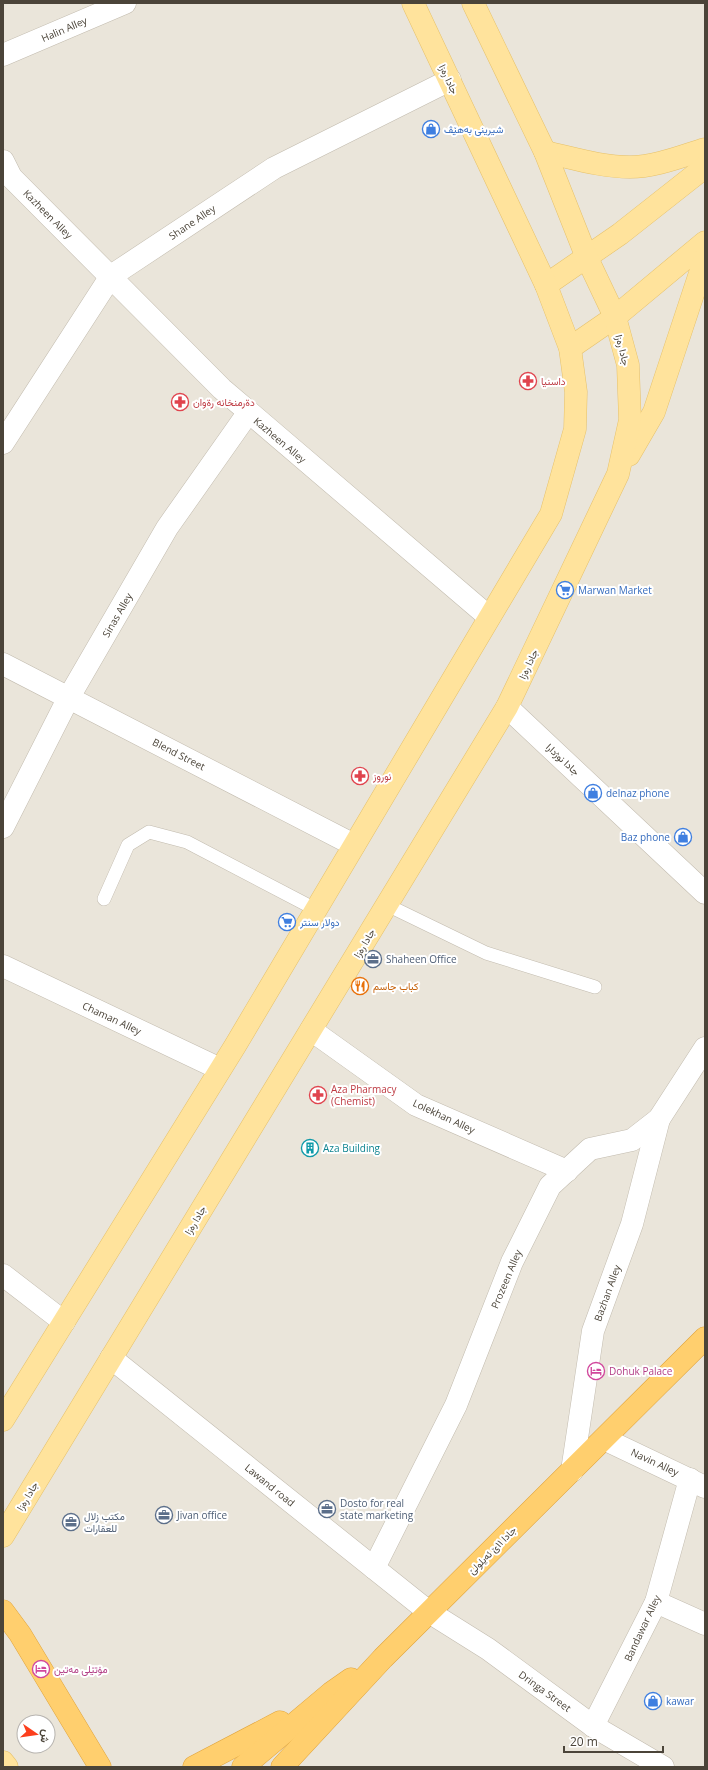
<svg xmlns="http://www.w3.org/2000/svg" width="708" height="1770" viewBox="0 0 708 1770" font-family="'Open Sans',Vazirmatn,sans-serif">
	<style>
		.residential { fill: #eae5da; fill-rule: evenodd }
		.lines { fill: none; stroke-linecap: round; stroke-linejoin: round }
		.lane-casing { stroke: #c2bbae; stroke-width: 14 }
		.street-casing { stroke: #c2bbae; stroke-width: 23 }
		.primary-casing { stroke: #e6c16a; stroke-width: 23 }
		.highway-casing { stroke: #e0a43c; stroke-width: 23 }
		.lane { stroke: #fff; stroke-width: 13 }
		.street { stroke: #fff; stroke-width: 22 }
		.primary { stroke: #ffe39c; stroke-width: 22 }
		.highway { stroke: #ffcf6e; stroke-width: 22 }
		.labels { text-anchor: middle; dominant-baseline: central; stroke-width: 4; stroke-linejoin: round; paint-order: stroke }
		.street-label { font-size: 10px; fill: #4b4439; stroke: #fff }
		.shop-label { font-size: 10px; fill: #366cbe; stroke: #fff; text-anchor: start }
		.health-label { font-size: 10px; fill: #be3a42; stroke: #fff; text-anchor: start }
		.service-label { font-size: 10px; fill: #4e5e75; stroke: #fff; text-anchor: start }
		.food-label { font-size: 10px; fill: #c56008; stroke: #fff; text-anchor: start }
		.culture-label { font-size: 10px; fill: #0d838f; stroke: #fff; text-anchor: start }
		.hotel-label { font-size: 10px; fill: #b23c85; stroke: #fff; text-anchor: start }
	</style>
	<rect width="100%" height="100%" fill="#f6f3ec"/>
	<!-- residential -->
	<path class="residential" d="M3,3H705V1767H3ZM24,1722H48V1746H24Z"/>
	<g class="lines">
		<!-- lane casing -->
		<g class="lane-casing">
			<g id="lane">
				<polyline points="104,899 128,845 149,832 187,842 315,909"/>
				<polyline points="387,905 486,953 595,987"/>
			</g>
		</g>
		<!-- street casing -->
		<g class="street-casing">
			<g id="street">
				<polyline points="3,55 125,3"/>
				<polyline points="3,161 11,177 222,389 489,617"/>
				<polyline points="3,443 111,276 274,168 450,80"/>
				<polyline points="3,664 354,845"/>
				<polyline points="507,707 705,893"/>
				<polyline points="3,827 69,697 167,528 248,413"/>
				<polyline points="3,966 220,1069"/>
				<polyline points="311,1030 416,1105 567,1171"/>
				<polyline points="3,1275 64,1322"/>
				<polyline points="111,1358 429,1612 488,1649 593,1726 663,1767"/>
				<polyline points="604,1439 705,1487"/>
				<polyline points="572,1471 593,1331 632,1224 659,1119"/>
				<polyline points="374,1568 456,1405 512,1262 550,1186 590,1149 632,1140 659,1119 705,1048"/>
				<polyline points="656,1602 705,1624"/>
				<polyline points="593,1726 656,1602 690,1479"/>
			</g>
		</g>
		<!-- primary casing -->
		<g class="primary-casing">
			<g id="primary">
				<path d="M545,152C573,158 601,167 630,167C655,167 682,156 705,149"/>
				<polyline points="546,285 620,234 705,167"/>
				<polyline points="570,348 615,317 705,242"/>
				<polyline points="629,455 654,412 705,258"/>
				<polyline points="3,1420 235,1046 551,514 575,429 576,392 570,348 546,285 413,3"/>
				<polyline points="3,1536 507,707 618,474 630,420 628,365 615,317 587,258 545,152 473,3"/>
				<polyline points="3,1762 7,1767"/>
			</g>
		</g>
		<!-- highway casing -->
		<g class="highway-casing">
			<g id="highway">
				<polyline points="3,1611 20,1634 100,1767"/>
				<polyline points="194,1767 280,1722"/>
				<polyline points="243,1767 331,1693 351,1679"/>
				<polyline points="282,1767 383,1658 705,1338"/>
			</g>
		</g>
		<!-- lane -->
		<use href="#lane" class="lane"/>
		<!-- street -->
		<use href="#street" class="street"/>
		<!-- primary -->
		<use href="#primary" class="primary"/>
		<!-- highway -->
		<use href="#highway" class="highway"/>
	</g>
	<!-- icons -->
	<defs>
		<g id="shop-ring" transform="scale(0.9)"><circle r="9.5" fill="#fff" stroke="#3f7fe0" stroke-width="1.5"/><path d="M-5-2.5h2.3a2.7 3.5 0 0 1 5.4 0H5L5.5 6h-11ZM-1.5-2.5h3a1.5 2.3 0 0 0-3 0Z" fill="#3f7fe0"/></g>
		<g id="pharmacy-ring" transform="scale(0.9)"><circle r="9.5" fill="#fff" stroke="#e0444e" stroke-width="1.5"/><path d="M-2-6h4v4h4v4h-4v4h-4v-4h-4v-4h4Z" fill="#e0444e"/></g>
		<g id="supermarket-ring" transform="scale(0.9)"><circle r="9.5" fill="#fff" stroke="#3f7fe0" stroke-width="1.5"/><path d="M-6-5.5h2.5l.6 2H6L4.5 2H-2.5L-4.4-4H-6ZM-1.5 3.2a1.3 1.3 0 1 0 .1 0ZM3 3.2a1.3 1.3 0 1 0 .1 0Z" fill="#3f7fe0"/></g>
		<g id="office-ring" transform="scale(0.9)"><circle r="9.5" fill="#fff" stroke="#5c6f8a" stroke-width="1.5"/><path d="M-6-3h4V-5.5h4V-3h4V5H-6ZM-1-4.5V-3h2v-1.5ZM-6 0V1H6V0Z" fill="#5c6f8a"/></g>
		<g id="restaurant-ring" transform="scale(0.9)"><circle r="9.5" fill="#fff" stroke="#e8710a" stroke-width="1.5"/><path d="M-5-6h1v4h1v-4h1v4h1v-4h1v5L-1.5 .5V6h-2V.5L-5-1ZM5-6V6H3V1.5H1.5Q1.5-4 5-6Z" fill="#e8710a"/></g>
		<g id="building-ring" transform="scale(0.9)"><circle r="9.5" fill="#fff" stroke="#0f9aa8" stroke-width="1.5"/><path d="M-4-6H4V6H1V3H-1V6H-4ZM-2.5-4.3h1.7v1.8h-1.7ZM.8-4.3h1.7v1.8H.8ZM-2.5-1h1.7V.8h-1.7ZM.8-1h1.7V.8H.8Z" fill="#0f9aa8"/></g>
		<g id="hotel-ring" transform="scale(0.9)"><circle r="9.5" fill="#fff" stroke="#d1479c" stroke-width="1.5"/><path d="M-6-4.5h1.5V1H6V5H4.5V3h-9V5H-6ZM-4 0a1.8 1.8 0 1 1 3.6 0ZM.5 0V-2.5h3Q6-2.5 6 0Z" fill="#d1479c"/></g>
	</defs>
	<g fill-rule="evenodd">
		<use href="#shop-ring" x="431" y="129"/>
		<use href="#pharmacy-ring" x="528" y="381"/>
		<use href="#pharmacy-ring" x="180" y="402"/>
		<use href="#supermarket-ring" x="565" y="590"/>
		<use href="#pharmacy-ring" x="360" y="776"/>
		<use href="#shop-ring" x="593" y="793"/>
		<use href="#shop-ring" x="683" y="837"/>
		<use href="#supermarket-ring" x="287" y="922"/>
		<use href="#office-ring" x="373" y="959"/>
		<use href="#restaurant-ring" x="360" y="986"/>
		<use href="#pharmacy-ring" x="318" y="1095"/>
		<use href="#building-ring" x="310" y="1148"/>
		<use href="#hotel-ring" x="596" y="1371"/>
		<use href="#office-ring" x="327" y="1509"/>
		<use href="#office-ring" x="164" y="1515"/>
		<use href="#office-ring" x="71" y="1522"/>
		<use href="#hotel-ring" x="41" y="1669"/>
		<use href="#shop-ring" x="653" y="1701"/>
	</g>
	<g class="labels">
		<!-- street labels -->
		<g class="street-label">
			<text transform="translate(64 29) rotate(-23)">Halin Alley</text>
			<text transform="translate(449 79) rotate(65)">جادا ره‌زا</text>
			<text transform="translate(48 214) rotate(45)">Kazheen Alley</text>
			<text transform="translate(192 222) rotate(-34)">Shane Alley</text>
			<text transform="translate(623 350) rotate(76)">جادا ره‌زا</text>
			<text transform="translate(280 440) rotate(40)">Kazheen Alley</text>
			<text transform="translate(117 615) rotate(-60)">Sinas Alley</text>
			<text transform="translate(528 664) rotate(-65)">جادا ره‌زا</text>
			<text transform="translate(179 754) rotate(27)">Blend Street</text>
			<text transform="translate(563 759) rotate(43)">جادا نوژدارا</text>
			<text transform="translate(364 943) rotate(-59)">جادا ره‌زا</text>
			<text transform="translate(112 1018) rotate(25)">Chaman Alley</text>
			<text transform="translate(444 1116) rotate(25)">Lolekhan Alley</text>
			<text transform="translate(195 1220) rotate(-59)">جادا ره‌زا</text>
			<text transform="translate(506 1279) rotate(-67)">Prozeen Alley</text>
			<text transform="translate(607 1293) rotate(-70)">Bazhan Alley</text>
			<text transform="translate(655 1462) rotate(25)">Navin Alley</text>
			<text transform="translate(270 1485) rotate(39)">Lawand road</text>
			<text transform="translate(27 1496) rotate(-59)">جادا ره‌زا</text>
			<text transform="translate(492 1550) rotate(-45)">جادا ١١ێ ئه‌یلولێ</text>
			<text transform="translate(642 1628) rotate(-65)">Bandawar Alley</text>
			<text transform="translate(545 1691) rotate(36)">Dringa Street</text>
		</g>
		<!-- shop labels -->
		<g class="shop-label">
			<text x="444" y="129">شیرینی بەهێڤ</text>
			<text x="578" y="590">Marwan Market</text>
			<text x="606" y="793">delnaz phone</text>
			<text x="670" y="837" text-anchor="end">Baz phone</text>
			<text x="300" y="922">دولار سنتر</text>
			<text x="666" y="1701">kawar</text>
		</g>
		<!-- health labels -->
		<g class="health-label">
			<text x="541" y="381">داسنيا</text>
			<text x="193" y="402">دةرمنخانه رةوان</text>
			<text x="373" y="776">نوروز</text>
			<text x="331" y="1089">Aza Pharmacy<tspan x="331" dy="12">(Chemist)</tspan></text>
		</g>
		<!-- service labels -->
		<g class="service-label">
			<text x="386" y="959">Shaheen Office</text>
			<text x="340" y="1503">Dosto for real<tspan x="340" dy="12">state marketing</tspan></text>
			<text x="177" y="1515">Jivan office</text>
			<text x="84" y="1516">مكتب زلال<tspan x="84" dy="12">للعقارات</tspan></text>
		</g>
		<!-- food labels -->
		<g class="food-label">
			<text x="373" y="986">كباب جاسم</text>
		</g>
		<!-- culture labels -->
		<g class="culture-label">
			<text x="323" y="1148">Aza Building</text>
		</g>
		<!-- hotel labels -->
		<g class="hotel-label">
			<text x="609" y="1371">Dohuk Palace</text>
			<text x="54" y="1669">مۆتێلی مەتین</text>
		</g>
	</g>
	<!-- border -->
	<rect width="708" height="1770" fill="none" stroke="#4b4439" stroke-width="8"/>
	<!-- north arrow -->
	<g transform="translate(36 1734) rotate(103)"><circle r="19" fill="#ffffff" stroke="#b7b4b0"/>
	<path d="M0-3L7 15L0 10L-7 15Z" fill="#fc3f1d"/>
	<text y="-6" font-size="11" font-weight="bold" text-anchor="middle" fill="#4b4439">ش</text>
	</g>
	<!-- scale -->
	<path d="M564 1746v6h99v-6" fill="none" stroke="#4b4439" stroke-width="2"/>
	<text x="570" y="1746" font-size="12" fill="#4b4439" stroke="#ffffff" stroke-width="3" paint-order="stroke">20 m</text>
</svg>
